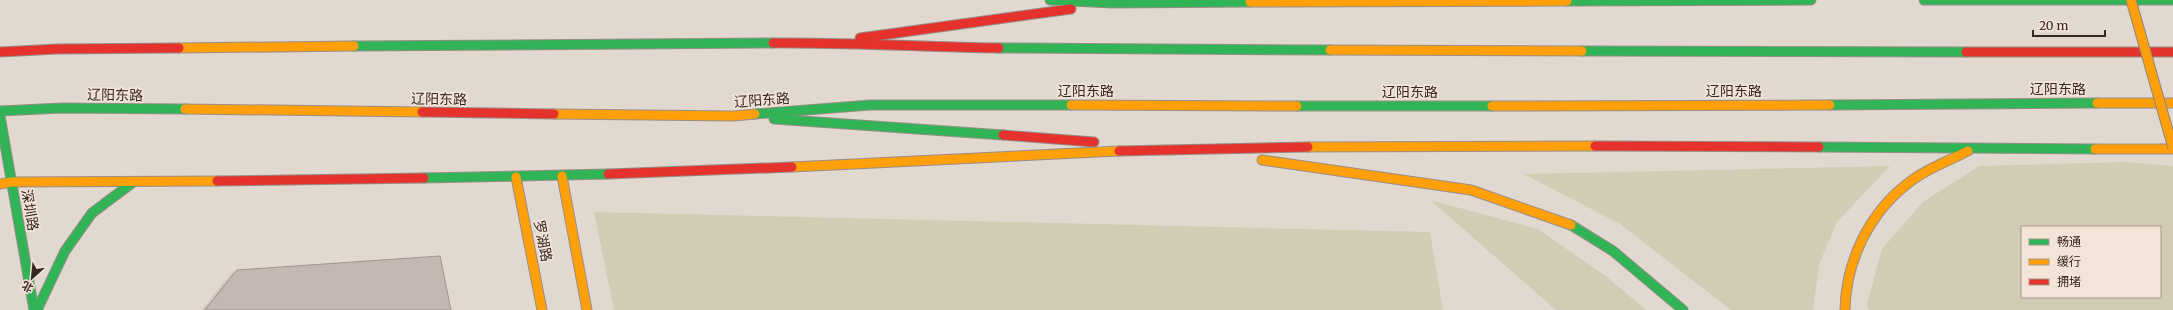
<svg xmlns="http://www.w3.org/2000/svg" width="2173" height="310" viewBox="0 0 2173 310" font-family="Merriweather,'Noto Sans SC',serif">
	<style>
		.green { fill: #d3ccb4; fill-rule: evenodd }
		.building { fill: #c5b7b1; stroke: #a1948f; filter: url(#shadow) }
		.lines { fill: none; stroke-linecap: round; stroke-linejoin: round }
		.fast-casing { stroke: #978e88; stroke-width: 11 }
		.slow-casing { stroke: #978e88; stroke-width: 11 }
		.jam-casing { stroke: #978e88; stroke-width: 11 }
		.fast { stroke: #30b455; stroke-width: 9 }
		.slow { stroke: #ff9f0a; stroke-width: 9 }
		.jam { stroke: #e5322d; stroke-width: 9 }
		.slow-bridge-casing { stroke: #8d847f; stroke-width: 11; stroke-linecap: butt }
		.slow-bridge { stroke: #ff9f0a; stroke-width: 9 }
		.labels { text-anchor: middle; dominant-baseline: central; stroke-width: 3.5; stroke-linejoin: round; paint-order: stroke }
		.street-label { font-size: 14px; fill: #362721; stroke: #f2e4d7 }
	</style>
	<defs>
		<filter id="shadow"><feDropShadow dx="-3.5" dy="3.5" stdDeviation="1" flood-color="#0004"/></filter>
	</defs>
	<rect width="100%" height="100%" fill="#e1d8d0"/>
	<!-- green -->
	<g class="green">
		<path d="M2126,162L2173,166V310H1869L1867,304L1882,249L1923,202L1979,166ZM2022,227H2160V297H2022Z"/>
		<polygon points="1890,166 1837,222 1820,262 1813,306 1814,310 1731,310 1620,224 1524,174"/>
		<polygon points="1430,200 1538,229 1607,277 1646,310 1556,310"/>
		<polygon points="594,212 1430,232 1443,310 614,310"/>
	</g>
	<!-- building -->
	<polygon class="building" points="440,256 451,310 205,310 237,270"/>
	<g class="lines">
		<!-- fast casing -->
		<g class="fast-casing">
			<g id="fast">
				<polyline points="1050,0 1112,3 1250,2"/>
				<polyline points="1924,0 2173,0"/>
				<polyline points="1567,1 1811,0"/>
				<polyline points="354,46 773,43"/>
				<polyline points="999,48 1330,50"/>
				<polyline points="1582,51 1966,52"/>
				<polyline points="1830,105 2097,103"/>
				<polyline points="1297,106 1492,106"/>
				<polyline points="0,111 62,108 185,109"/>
				<polyline points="755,114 870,105 1071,105"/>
				<polyline points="0,116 34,310"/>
				<polyline points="774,119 1003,135"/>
				<polyline points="1819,147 2095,149"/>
				<polyline points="424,178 608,174"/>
				<polyline points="1571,225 1613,251 1683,310"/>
				<polyline points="37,310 65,251 92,213 132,183"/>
			</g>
		</g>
		<!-- slow casing -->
		<g class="slow-casing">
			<g id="slow">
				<polyline points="1250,2 1567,1"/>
				<polyline points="179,48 354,46"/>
				<polyline points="1330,50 1582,51"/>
				<polyline points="2097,103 2173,103"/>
				<polyline points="1071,105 1297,106"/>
				<polyline points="1492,106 1830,105"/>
				<polyline points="185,109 422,112"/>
				<polyline points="554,114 734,116 755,114"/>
				<polyline points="1308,147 1595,146"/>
				<polyline points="2095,149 2173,149"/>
				<polyline points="1262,160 1471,190 1571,225"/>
				<polyline points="792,167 1119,151"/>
				<polyline points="562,176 587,310"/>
				<polyline points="516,177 542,310"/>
				<polyline points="0,184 11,182 217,181"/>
				<path d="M1845,310C1846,260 1870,211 1911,181C1928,168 1949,161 1968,151"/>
			</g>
		</g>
		<!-- jam casing -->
		<g class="jam-casing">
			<g id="jam">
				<polyline points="860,38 1071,9"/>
				<path d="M773,43C848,42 923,47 999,48"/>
				<polyline points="0,52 57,49 179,48"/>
				<polyline points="1966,52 2173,52"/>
				<polyline points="422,112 554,114"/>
				<polyline points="1003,135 1094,142"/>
				<polyline points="1595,146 1819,147"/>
				<polyline points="1119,151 1308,147"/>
				<polyline points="608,174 792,167"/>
				<polyline points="217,181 424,178"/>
			</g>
		</g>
		<!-- fast -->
		<use href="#fast" class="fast"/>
		<!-- slow -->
		<use href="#slow" class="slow"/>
		<!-- jam -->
		<use href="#jam" class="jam"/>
		<!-- slow-bridge casing -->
		<g class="slow-bridge-casing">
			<polyline id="slow-bridge" points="2131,0 2173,148"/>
		</g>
		<!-- slow-bridge -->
		<use href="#slow-bridge" class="slow-bridge"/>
	</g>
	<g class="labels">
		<!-- street labels -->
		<g class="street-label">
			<text x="2058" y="89">辽阳东路</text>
			<text x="1086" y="91">辽阳东路</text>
			<text x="1734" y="91">辽阳东路</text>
			<text x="1410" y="92">辽阳东路</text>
			<text transform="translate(115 95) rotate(1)">辽阳东路</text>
			<text transform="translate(439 99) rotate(1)">辽阳东路</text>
			<text transform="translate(762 100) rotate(-4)">辽阳东路</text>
			<text transform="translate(30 210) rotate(80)">深圳路</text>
			<text transform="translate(543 241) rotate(79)">罗湖路</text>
		</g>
	</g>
	<!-- legend -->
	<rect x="2021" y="226" width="140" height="72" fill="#f2e4d7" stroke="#a7988e"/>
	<rect x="2029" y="239" width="20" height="6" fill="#30b455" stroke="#a7988e"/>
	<text x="2057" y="246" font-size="12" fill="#362721">畅通</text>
	<rect x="2029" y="259" width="20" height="6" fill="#ff9f0a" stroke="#a7988e"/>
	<text x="2057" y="266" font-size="12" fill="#362721">缓行</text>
	<rect x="2029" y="279" width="20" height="6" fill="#e5322d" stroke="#a7988e"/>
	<text x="2057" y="286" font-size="12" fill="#362721">拥堵</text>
	<!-- north arrow -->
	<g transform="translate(32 278) rotate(207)" stroke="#f2e4d7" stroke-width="3" paint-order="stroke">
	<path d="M0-3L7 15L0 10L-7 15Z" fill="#362721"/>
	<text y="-6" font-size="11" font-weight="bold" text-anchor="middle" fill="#362721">北</text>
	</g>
	<!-- scale -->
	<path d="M2033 30v6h72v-6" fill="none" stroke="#362721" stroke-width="2"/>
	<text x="2039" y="30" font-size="12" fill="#362721" stroke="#f2e4d7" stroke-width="3" paint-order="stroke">20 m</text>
</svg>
